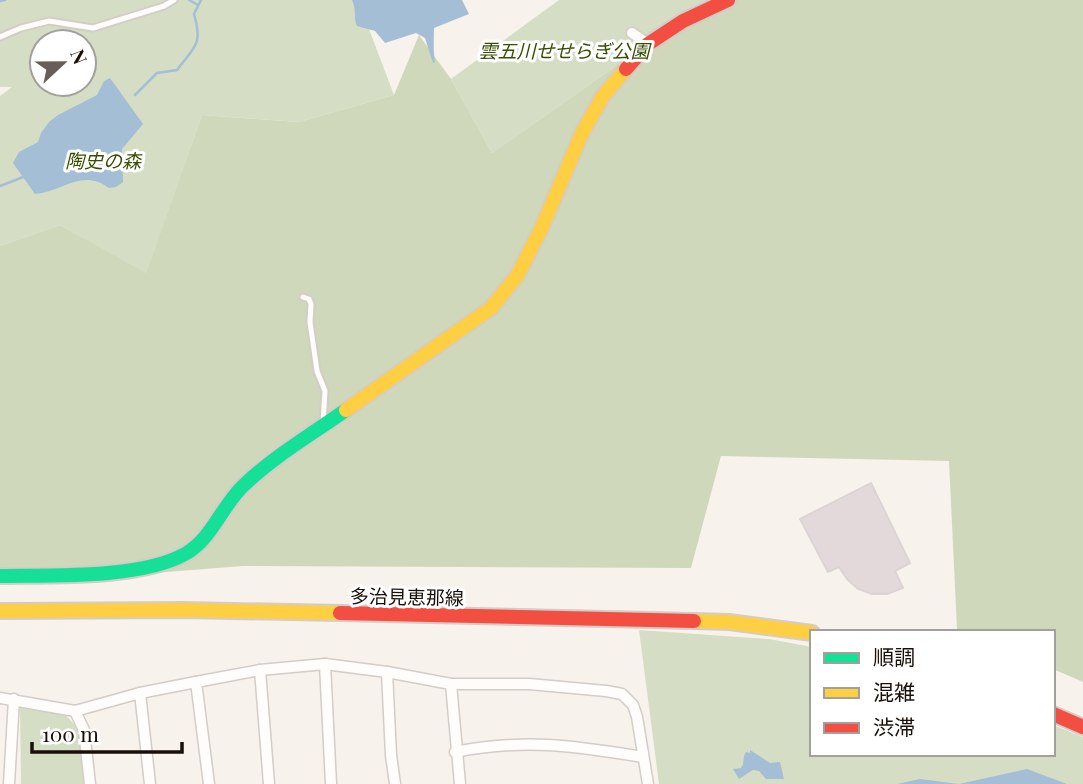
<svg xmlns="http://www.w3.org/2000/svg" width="1083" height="784" viewBox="0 0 1083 784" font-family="'Playfair Display','Noto Sans JP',serif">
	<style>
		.green { fill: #d6ddc5; fill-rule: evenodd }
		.forest { fill: #d0d8bc }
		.water { fill: #a3bed5 }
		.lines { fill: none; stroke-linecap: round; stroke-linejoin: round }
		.stream { stroke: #a3bed5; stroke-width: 2.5 }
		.building { fill: #e3d9da; stroke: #dcd4d4; stroke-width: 2 }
		.lane-casing { stroke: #d4ccc6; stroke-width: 9 }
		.street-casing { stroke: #d4ccc6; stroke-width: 13 }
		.fast-casing { stroke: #d4ccc6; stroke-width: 18 }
		.slow-casing { stroke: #d4ccc6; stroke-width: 18 }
		.jam-casing { stroke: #d4ccc6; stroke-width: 18 }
		.lane { stroke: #fefdfc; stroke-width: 5 }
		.street { stroke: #fefdfc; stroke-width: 10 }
		.fast { stroke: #16e098; stroke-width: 14 }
		.slow { stroke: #ffcf43; stroke-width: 14 }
		.jam { stroke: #f24e42; stroke-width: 14 }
		.labels { text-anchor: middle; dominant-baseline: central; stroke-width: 6; stroke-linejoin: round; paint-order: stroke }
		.park-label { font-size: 19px; font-style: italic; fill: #374d00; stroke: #fff }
		.street-label { font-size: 19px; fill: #190f09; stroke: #fff }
	</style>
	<rect width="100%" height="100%" fill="#f8f2ed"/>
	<!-- green -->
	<g class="green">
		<path d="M0,0H358L394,95L299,122L202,115L146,274L60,225L0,246V96L12,87H0ZM42,42H84V84H42Z"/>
		<polygon points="559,0 715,0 664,22 613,68 492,153 451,79"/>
		<polygon points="639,630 769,639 812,647 812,754 1053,754 1053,725 1083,737 1083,784 659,784"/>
		<path d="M20,704C33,707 48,708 60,713C86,723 82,761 85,784H21Z"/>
	</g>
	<!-- forest -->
	<polygon class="forest" points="715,0 1083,0 1083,682 1053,669 1053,632 964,632 957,629 949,461 721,456 691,568 243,566 0,585 0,246 60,225 146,273 202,115 299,122 394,95 419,35 451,79 492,153 613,68 664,22"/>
	<!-- water -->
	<g class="water">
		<path d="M352,0H462L469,14L434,28C434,39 433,50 435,62L433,63L425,38L416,33L385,43L375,31L357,26C353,18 357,11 352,0Z"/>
		<path d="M110,78L143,124L122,149L123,182L116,187L109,188C81,168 63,192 35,194L13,163L19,152L38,142L41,133L49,122L58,115L97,95L104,81Z"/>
		<path d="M750,750L770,763L780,762L784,779H766L759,771L753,770L739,779L733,769L741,768C745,763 742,758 746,752L750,753Z"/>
		<polygon points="1027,769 1067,784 897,784 920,779 959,784"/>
	</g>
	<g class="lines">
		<!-- stream -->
		<g class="stream">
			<polyline points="189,0 198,5"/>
			<polyline points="0,1 5,0"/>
			<path d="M135,95L157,73L177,70C195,46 203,45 194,14L201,0"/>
			<polyline points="0,186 23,177"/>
		</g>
	</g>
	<!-- building -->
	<polygon class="building" points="871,483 910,563 895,571 903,588 887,594 872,594 858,589 847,579 839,567 828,572 800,519"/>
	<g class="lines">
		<!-- lane casing -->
		<g class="lane-casing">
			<g id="lane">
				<polyline points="0,37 21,28 49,21 93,28 164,6 174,0"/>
				<polyline points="303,297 309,299 311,304 310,322 317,371 325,391 323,423"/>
			</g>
		</g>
		<!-- street casing -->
		<g class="street-casing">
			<g id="street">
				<polyline points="632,33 648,44"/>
				<polyline points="325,664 331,784"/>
				<polyline points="260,670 269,784"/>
				<polyline points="387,672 391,755 395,784"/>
				<polyline points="196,682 209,784"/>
				<polyline points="451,684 460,784"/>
				<polyline points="140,693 150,784"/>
				<polyline points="0,698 75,711 140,693 196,682 260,670 325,664 387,672 451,684 529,684 606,691 622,694 633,705 637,717 648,784"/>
				<polyline points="75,711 84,730 90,784"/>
				<path d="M455,752C526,738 574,746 643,757"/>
				<polyline points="9,784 14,699"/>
			</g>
		</g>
		<!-- fast casing -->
		<g class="fast-casing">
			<path id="fast" d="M0,576C51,575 140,579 185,554C212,539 221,507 243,486C273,457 312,434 346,410"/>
		</g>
		<!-- slow casing -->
		<g class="slow-casing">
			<g id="slow">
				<polyline points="346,410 491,308 517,276 542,227 582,133 603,96 626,69"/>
				<polyline points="0,611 184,610 340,613"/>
				<polyline points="694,621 729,622 812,633"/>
			</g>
		</g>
		<!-- jam casing -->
		<g class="jam-casing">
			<g id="jam">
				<polyline points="626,69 648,44 683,21 728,0"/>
				<polyline points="340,613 694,621"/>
				<polyline points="1053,714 1083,727"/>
			</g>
		</g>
		<!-- lane -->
		<use href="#lane" class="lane"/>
		<!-- street -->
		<use href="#street" class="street"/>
		<!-- fast -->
		<use href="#fast" class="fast"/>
		<!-- slow -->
		<use href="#slow" class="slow"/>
		<!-- jam -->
		<use href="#jam" class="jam"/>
	</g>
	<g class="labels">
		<!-- park labels -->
		<g class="park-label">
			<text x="564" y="50">雲五川せせらぎ公園</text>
			<text x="103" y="160">陶史の森</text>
		</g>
		<!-- street labels -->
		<g class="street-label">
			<text transform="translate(407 596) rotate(1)">多治見恵那線</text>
		</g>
	</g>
	<!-- legend -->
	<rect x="810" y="630" width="245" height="126" fill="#ffffff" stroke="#a39f9d" stroke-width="2"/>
	<rect x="824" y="653" width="35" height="10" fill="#16e098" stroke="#a39f9d" stroke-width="2"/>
	<text x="873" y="665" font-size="21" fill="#190f09">順調</text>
	<rect x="824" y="688" width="35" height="10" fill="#ffcf43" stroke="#a39f9d" stroke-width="2"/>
	<text x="873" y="700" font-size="21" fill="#190f09">混雑</text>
	<rect x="824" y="723" width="35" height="10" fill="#f24e42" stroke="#a39f9d" stroke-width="2"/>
	<text x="873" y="735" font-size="21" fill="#190f09">渋滞</text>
	<!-- north arrow -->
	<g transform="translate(63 63) rotate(68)"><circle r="33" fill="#ffffff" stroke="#a39f9d" stroke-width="2"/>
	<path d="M0-5L12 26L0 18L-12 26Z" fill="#675e59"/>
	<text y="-10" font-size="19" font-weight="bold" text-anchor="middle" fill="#190f09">N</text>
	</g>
	<!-- scale -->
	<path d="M32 742v10h150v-10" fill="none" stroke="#190f09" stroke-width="3.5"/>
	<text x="42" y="742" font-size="21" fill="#190f09" stroke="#ffffff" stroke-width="5" paint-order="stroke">100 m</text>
</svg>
